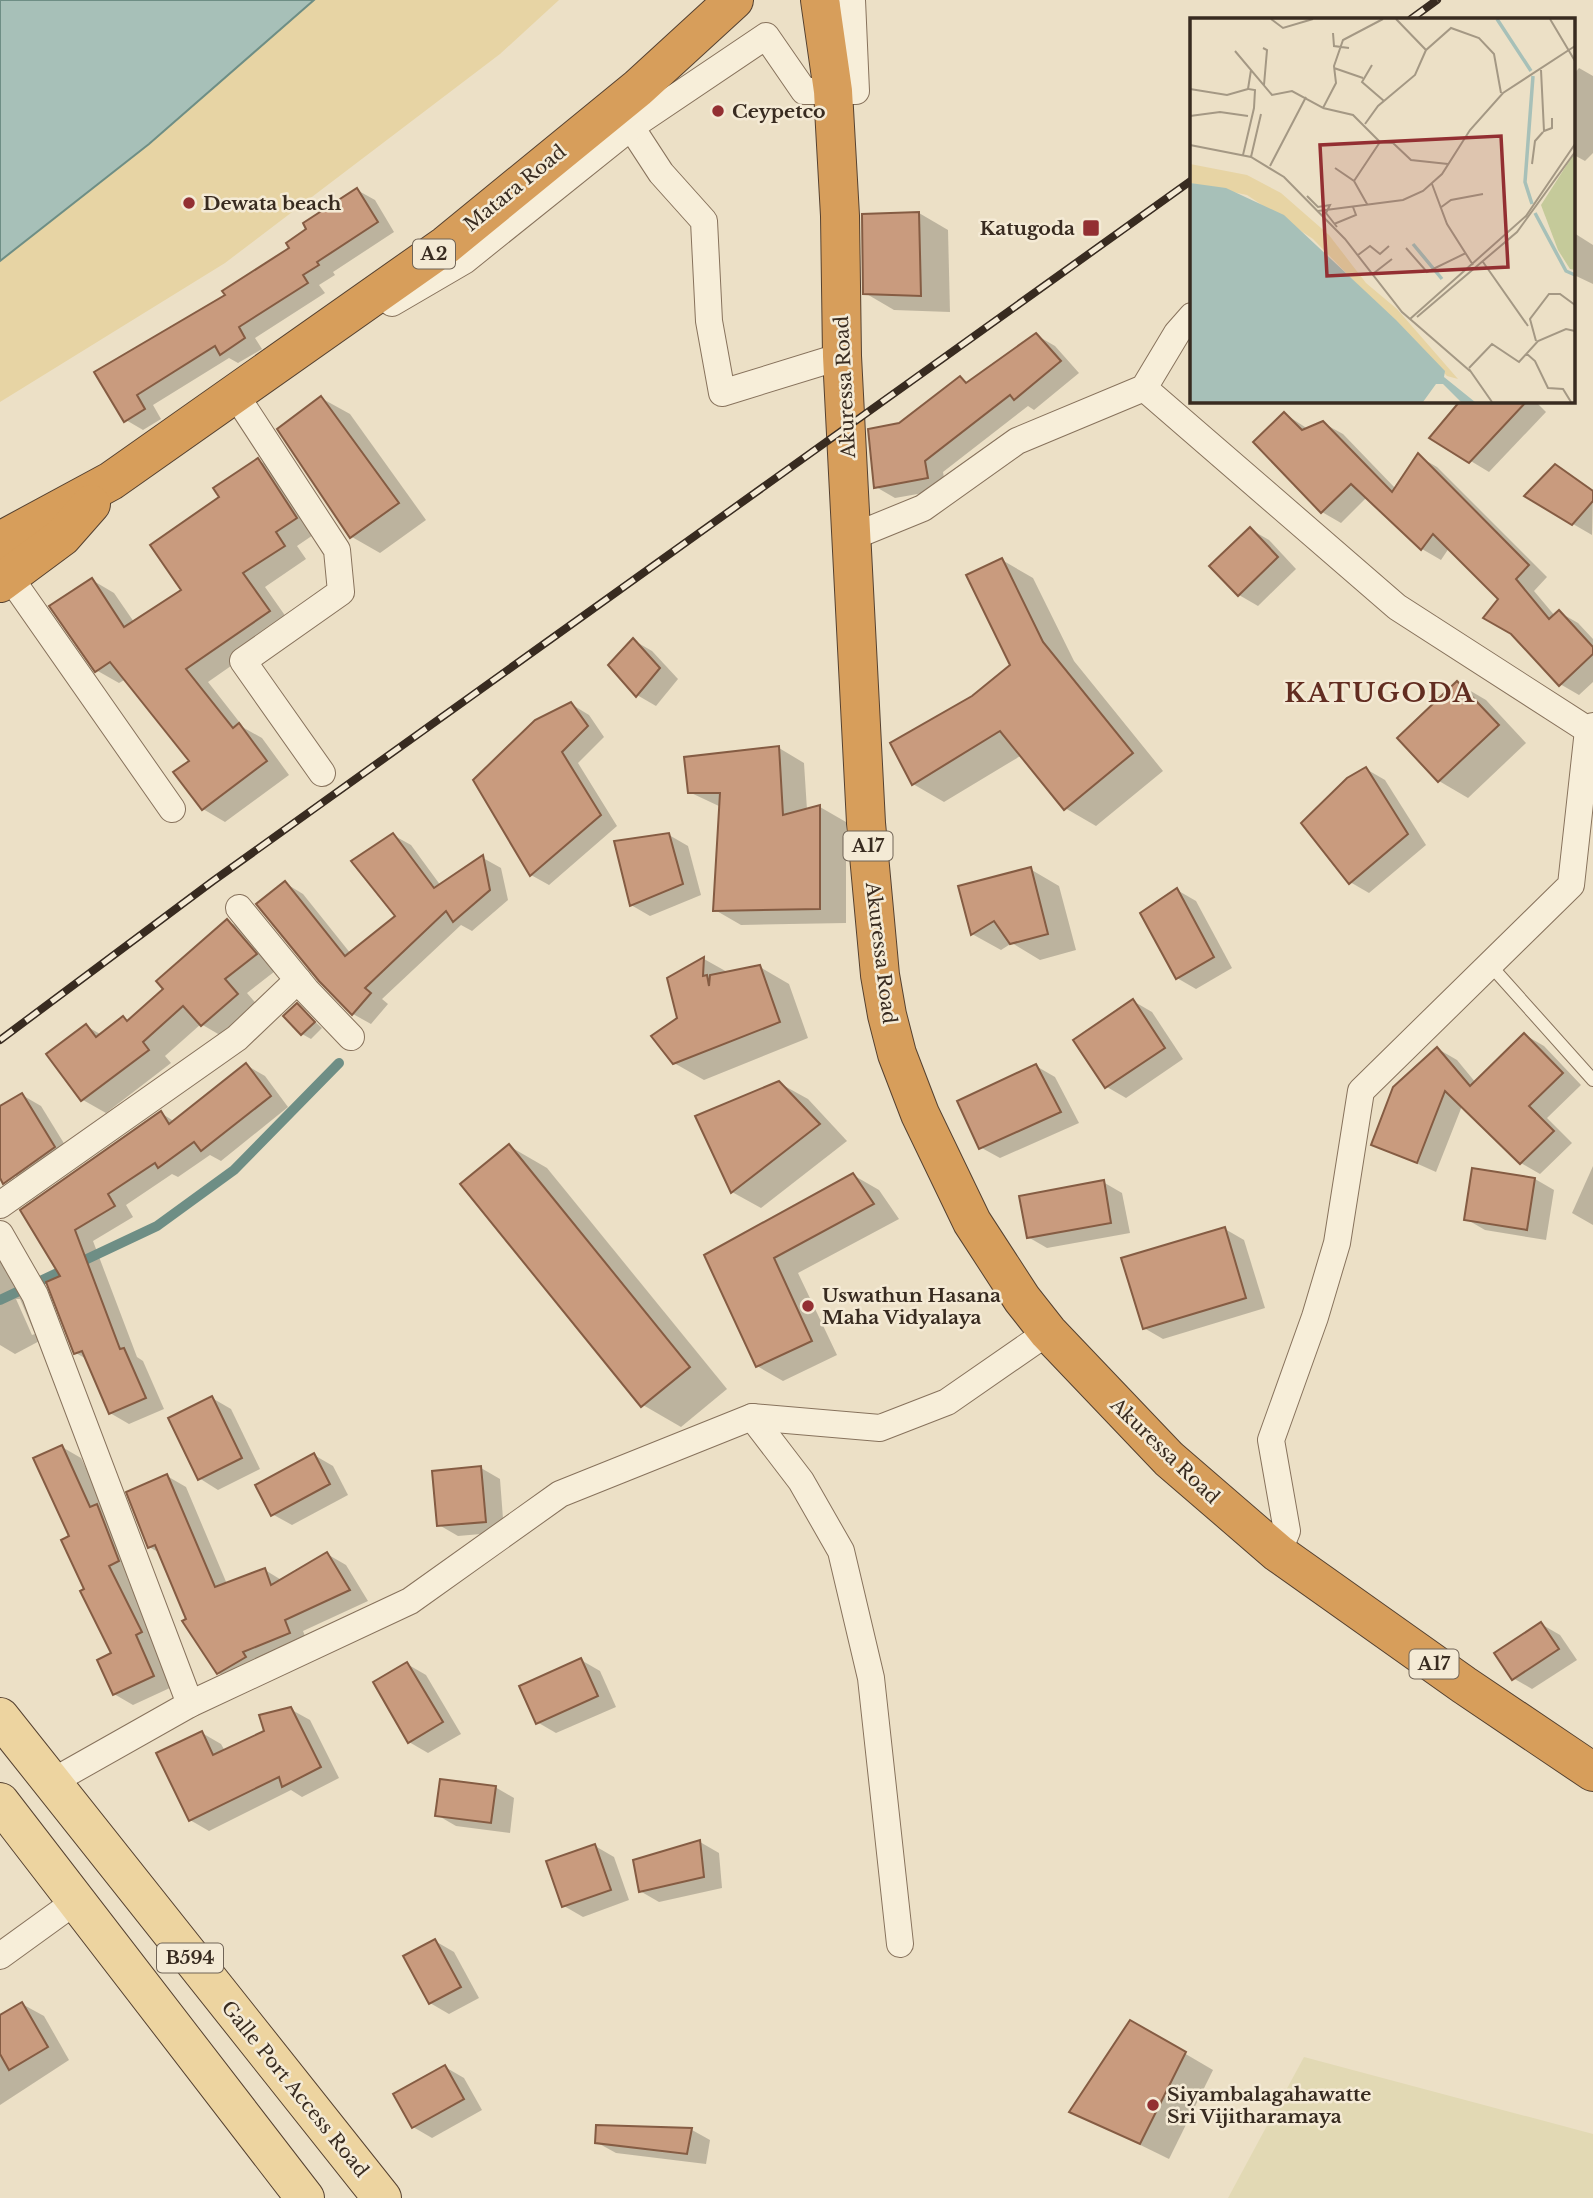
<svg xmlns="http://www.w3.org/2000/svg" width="1593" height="2198" viewBox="0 0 1593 2198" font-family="'Libre Baskerville',serif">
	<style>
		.farmland { fill: #e2d9b4 }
		.sand { fill: #e7d4a4 }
		.water { fill: #a7c0b8; stroke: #6e8e85; stroke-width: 2 }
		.shadow { fill: #0003; fill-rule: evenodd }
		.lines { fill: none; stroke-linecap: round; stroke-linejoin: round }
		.stream { stroke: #6e8e85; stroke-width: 10 }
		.building { fill: #c99b7e; stroke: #855c43; stroke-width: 2 }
		.lane-casing { stroke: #87725c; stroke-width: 14 }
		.street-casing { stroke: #87725c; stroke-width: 28 }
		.primary-casing { stroke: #554130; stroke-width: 40 }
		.highway-casing { stroke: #554130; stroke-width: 40 }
		.lane { stroke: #f7eed9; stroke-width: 12 }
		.street { stroke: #f7eed9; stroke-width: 26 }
		.primary { stroke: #edd4a0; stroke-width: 38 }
		.highway { stroke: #d79e5b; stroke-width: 38 }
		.rail-casing { stroke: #382b20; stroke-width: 8 }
		.rail { stroke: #f4ead5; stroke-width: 5; stroke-dasharray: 16; stroke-linecap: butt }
		.poi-dot { fill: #932f32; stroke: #f4ead5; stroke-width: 2.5 }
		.labels { text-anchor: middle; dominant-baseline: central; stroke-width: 5; stroke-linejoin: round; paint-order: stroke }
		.shield { fill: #f4ead5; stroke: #706456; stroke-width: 2 }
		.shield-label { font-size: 18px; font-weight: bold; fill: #382b20 }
		.poi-label { font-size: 19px; font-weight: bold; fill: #382b20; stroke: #f4ead5; text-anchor: start }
		.street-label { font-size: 19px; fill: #382b20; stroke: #f4ead5 }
		.district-label { font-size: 26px; font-weight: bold; letter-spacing: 2px; fill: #622d21; stroke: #f4ead5 }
		.inset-river { fill: none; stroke: #a7c0b8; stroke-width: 3.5 }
		.inset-road { fill: none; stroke: #a49884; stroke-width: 2 }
		.view { fill: #932f32; fill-opacity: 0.15; stroke: #932f32; stroke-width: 3.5 }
		.inset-edge { fill: none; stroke: #382b20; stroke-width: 3.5 }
	</style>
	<rect width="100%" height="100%" fill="#ece0c6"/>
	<!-- farmland -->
	<polygon class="farmland" points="1304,2057 1593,2134 1593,2198 1228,2198"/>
	<!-- sand -->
	<polygon class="sand" points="314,0 559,0 500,54 225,263 0,402 0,261 149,144"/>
	<!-- water -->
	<polygon class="water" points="0,0 314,0 149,144 0,261"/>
	<!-- shadow -->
	<g class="shadow">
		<polygon points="1579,68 1593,76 1593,153 1585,161 1574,155 1574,74"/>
		<polygon points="357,190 375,200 394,232 333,272 335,275 319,285 325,293 255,338 262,349 238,363 229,358 153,405 161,419 143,430 126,420 97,372 227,295 291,248"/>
		<polygon points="919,213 948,230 950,312 894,310 865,293"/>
		<polygon points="1574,233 1593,245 1593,284 1574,275"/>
		<polygon points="1036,335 1055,346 1079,373 1034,410 1028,406 943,472 946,489 895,498 876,487 900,425 960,378 969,383"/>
		<polygon points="321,398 350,414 426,520 380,553 352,537"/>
		<polygon points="1464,401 1535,401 1546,412 1489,472 1431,437"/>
		<polygon points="1285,414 1308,429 1323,423 1343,434 1396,489 1418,456 1437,467 1547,577 1534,591 1555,616 1559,612 1578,623 1593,639 1593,682 1579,695 1560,684 1501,599 1449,548 1441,560 1422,549 1367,497 1341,523 1322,512"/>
		<polygon points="258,460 280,473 319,531 297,546 306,559 265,587 291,624 208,682 244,728 262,738 289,775 225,822 203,809 191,761 126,679 119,683 96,670 92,580 114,593 134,622 183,591 222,497"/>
		<polygon points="1556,466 1593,490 1592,535 1573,524"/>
		<polygon points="1250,529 1269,540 1296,569 1258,606 1239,595"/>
		<polygon points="1002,560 1033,578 1074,661 1163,771 1096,826 1065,808 1022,755 944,802 913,784 973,697 1012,665"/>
		<polygon points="633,640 652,651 678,679 656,706 637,695"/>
		<polygon points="1457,683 1486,700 1526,743 1468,798 1439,781"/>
		<polygon points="571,704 589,715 604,737 578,763 617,826 549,885 531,875"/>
		<polygon points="779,748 804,763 807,810 820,807 846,822 846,923 741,925 715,910 721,807 689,792"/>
		<polygon points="1366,769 1385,780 1426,845 1369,893 1350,882"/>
		<polygon points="393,835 411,845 441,886 483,858 501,868 508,900 472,931 461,925 382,999 388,1004 371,1024 353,1014 285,883 303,894 351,954 397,917"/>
		<polygon points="669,835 688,846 701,895 650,916 631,905"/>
		<polygon points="1030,869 1059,886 1076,950 1040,960 1012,943 1001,950 972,934"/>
		<polygon points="1177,890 1196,901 1232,968 1196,989 1177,978"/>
		<polygon points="228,921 251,934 279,968 247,993 260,1008 225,1038 201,1024 165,1056 171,1063 106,1113 83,1100 86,1026 102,1035 123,1018 130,1021 166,990"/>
		<polygon points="704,959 729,973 760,967 789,984 808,1038 704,1080 674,1063 679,1019"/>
		<polygon points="1133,1001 1152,1012 1183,1059 1126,1098 1107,1087"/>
		<polygon points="297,1005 322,1028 311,1039 302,1034"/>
		<polygon points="1525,1035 1544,1046 1581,1085 1547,1118 1572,1143 1540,1174 1521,1163 1462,1106 1436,1172 1373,1144 1438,1049 1457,1060 1476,1083"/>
		<polygon points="246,1065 265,1076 288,1107 221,1161 210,1155 178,1177 172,1174 126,1205 133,1217 93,1241 137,1357 143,1361 164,1409 129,1424 110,1413 88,1360 76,1353 63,1277 22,1211 161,1113 175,1122"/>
		<polygon points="1036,1066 1055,1077 1079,1123 1000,1158 980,1147"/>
		<polygon points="779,1083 808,1099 847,1141 761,1208 732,1192"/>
		<polygon points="22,1095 41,1106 73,1158 33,1186 14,1175 0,1153 0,1109"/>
		<polygon points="509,1146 547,1168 727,1389 681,1427 643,1405"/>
		<polygon points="1593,1166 1593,1225 1572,1213"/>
		<polygon points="1473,1170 1535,1179 1554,1190 1546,1240 1485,1230 1466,1219"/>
		<polygon points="853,1175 879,1190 899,1219 798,1273 837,1355 783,1381 757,1366 706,1256"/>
		<polygon points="1103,1182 1122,1193 1130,1233 1047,1248 1028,1237"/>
		<polygon points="1225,1229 1244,1240 1265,1308 1163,1339 1144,1328"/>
		<path d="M0,1262L47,1337L15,1354L0,1345ZM16,1299H20L35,1334L32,1335Z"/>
		<polygon points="212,1398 231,1409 260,1469 218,1490 199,1478"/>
		<polygon points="62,1447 81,1458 137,1572 127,1577 160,1643 154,1646 172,1687 133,1705 114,1694 113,1654 86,1590 71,1537"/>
		<polygon points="314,1455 333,1466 348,1495 292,1525 272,1514"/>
		<polygon points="481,1468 500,1479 504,1532 458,1536 439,1525"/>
		<polygon points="167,1476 186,1487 227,1584 265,1570 283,1581 327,1554 346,1565 368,1601 303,1631 308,1644 237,1684 218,1673 189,1619 160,1553 149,1547"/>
		<polygon points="1541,1624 1560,1635 1577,1660 1532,1689 1513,1678"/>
		<polygon points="581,1660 600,1671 616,1707 556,1733 537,1722"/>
		<polygon points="407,1664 426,1675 461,1734 428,1753 409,1742"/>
		<polygon points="290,1709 310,1720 339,1778 302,1797 291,1790 209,1831 190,1820 202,1733 221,1744 225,1751 266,1732"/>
		<polygon points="495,1787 514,1798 510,1833 456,1826 437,1815"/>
		<polygon points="700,1842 719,1853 722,1888 659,1902 640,1891"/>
		<polygon points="595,1846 614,1857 629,1900 583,1917 564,1906"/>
		<polygon points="435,1941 454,1952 479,1998 449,2014 430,2003"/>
		<polygon points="22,2004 44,2016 69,2060 0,2105 0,2017"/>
		<polygon points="1131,2022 1213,2070 1169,2159 1071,2111"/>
		<polygon points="445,2067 464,2078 482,2110 432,2138 413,2127"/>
		<polygon points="692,2130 710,2140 706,2164 616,2153 596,2142"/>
	</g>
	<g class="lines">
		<!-- stream -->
		<polyline class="stream" points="0,1300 157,1226 234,1170 339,1063"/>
	</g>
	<!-- building -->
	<g class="building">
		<polygon points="357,188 378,222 317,262 319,265 303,275 308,283 239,327 245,338 220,355 215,346 137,395 145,409 124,422 94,372 225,295 222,291 289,248 286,243 306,229 303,223"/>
		<polygon points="919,212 921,296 863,294 862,214"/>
		<polygon points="1036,333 1061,361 1014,400 1010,395 925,461 928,478 874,488 868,429 899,423 960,376 966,383"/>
		<polygon points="321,396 399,503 350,538 277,429"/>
		<polygon points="1460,401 1527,401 1469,463 1429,438"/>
		<polygon points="1284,412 1302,430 1323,421 1392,492 1418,453 1529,565 1516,579 1549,619 1559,610 1593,647 1593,654 1559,686 1511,634 1483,618 1498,599 1433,534 1421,550 1351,484 1321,513 1253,442"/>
		<polygon points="258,458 297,518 276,532 285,546 243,573 270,611 186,669 233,728 239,723 267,761 202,810 173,772 189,761 110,662 95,672 49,606 92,578 124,627 181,590 150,545 219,497 213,488"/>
		<polygon points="1555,464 1593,491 1593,501 1572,525 1524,496"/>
		<polygon points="1250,527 1278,557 1238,596 1209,566"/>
		<polygon points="1002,558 1043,642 1133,753 1064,810 1000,731 912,785 890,743 972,696 1010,665 966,575"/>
		<polygon points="633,638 660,668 636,697 608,665"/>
		<polygon points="1457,681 1499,725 1438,782 1397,738"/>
		<polygon points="571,702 588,726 562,752 601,815 530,876 473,780 535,720"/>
		<polygon points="779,746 783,815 820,805 820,909 713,911 720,793 688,793 684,757"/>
		<polygon points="1366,767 1408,834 1349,884 1301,823 1347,778"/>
		<polygon points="393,833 434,888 483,855 490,890 453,922 446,911 365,988 371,993 352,1015 319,981 256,904 285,881 345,956 395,916 351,861"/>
		<polygon points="669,833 683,884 630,906 614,841"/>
		<polygon points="1031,867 1048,934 1010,944 994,921 971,935 958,886"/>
		<polygon points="1177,888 1214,957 1176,979 1140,913"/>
		<polygon points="227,919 257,954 225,979 238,994 201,1026 183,1006 143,1042 149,1050 81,1101 46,1054 86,1024 96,1037 123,1016 127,1021 163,989 156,981"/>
		<polygon points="704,957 703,976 707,975 709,986 710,975 760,965 780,1022 673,1064 651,1036 677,1018 667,978"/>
		<polygon points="1133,999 1165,1048 1105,1088 1073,1040"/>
		<polygon points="297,1003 315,1022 301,1035 283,1016"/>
		<polygon points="1524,1033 1563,1073 1529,1106 1554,1131 1520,1164 1445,1091 1417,1163 1371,1145 1393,1087 1437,1047 1470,1086"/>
		<polygon points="246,1063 271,1096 201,1151 194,1142 158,1168 155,1163 108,1194 115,1206 75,1230 120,1349 124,1348 146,1398 109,1414 82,1351 74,1354 46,1282 60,1276 20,1210 161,1111 169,1124"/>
		<polygon points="1036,1064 1061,1112 979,1149 957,1101"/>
		<polygon points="779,1081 820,1124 731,1193 695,1116"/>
		<polygon points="22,1093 55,1147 3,1184 0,1178 0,1106"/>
		<polygon points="509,1144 690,1367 641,1407 460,1184"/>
		<polygon points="1472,1168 1535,1178 1527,1230 1464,1220"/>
		<polygon points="853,1173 874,1204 774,1258 812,1341 756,1367 704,1255"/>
		<polygon points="1104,1180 1111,1223 1027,1238 1019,1196"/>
		<polygon points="1225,1227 1246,1298 1143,1329 1121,1258"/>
		<polygon points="212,1396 242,1458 198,1480 168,1418"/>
		<polygon points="62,1445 90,1507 97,1504 119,1561 109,1566 142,1632 136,1635 154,1676 113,1695 97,1660 111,1653 80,1591 84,1589 61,1540 69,1536 33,1458"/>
		<polygon points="314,1453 330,1484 271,1516 255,1485"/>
		<polygon points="481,1466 486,1522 437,1526 432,1471"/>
		<polygon points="167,1474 215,1587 265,1568 271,1585 327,1552 350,1590 285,1620 290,1633 243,1652 246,1657 217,1674 182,1621 186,1619 155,1545 148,1548 126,1492"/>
		<polygon points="1541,1622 1559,1649 1512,1680 1494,1653"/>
		<polygon points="581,1658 598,1696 536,1724 519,1686"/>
		<polygon points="407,1662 443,1722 408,1743 373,1682"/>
		<polygon points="291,1707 321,1767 282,1787 279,1777 189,1821 156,1753 202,1731 213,1755 264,1731 259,1715"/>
		<polygon points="440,1779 496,1786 491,1823 435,1816"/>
		<polygon points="700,1840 704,1877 639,1892 633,1860"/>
		<polygon points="595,1844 611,1890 562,1907 546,1861"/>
		<polygon points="435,1939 461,1987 429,2004 403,1956"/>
		<polygon points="22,2002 48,2047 9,2070 0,2054 0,2015"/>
		<polygon points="1130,2020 1186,2052 1140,2144 1069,2112"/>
		<polygon points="445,2065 464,2099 412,2128 393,2094"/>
		<polygon points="596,2125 692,2128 687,2154 595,2143"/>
	</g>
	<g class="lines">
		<!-- lane casing -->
		<g class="lane-casing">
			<polyline id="lane" points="1491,966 1593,1080"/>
		</g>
		<!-- street casing -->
		<g class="street-casing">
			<g id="street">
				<polyline points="631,127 661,173 704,221 709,321 722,393 842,356"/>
				<polyline points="392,303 464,261 631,127 766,36 804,91 856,91 852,0"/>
				<polyline points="249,386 235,394 337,550 341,592 243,661 322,773"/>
				<polyline points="1144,388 1397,607 1588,730"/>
				<polyline points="852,537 923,508 1017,441 1144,388 1177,333 1192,316"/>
				<polyline points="9,576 172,809"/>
				<polyline points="239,908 307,991 351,1037"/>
				<polyline points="0,1205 237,1038 298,980"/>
				<polyline points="0,1234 35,1295 190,1704"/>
				<polyline points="752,1417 801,1481 841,1551 871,1678 900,1944"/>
				<polyline points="1278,1553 1287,1531 1271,1440 1315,1317 1337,1243 1361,1091 1571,885 1588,730 1593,726"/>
				<polyline points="50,1783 190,1704 410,1601 560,1494 752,1417 880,1428 947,1402 1048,1332"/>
				<polyline points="0,1956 76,1901"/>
			</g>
		</g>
		<!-- primary casing -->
		<g class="primary-casing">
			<g id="primary">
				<polyline points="0,1717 382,2198"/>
				<polyline points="0,1802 305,2198"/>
			</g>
		</g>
		<!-- highway casing -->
		<g class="highway-casing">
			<g id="highway">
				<polyline points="820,0 833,91 840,216 842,356 866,823 880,975 887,1015 897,1054 920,1114 972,1222 1022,1299 1048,1332 1169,1459 1278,1553 1464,1685 1593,1772"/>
				<polyline points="0,541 111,481 446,245 638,88 734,0"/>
				<polyline points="0,583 62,537 91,504"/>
			</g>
		</g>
		<!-- lane -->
		<use href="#lane" class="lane"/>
		<!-- street -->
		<use href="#street" class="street"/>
		<!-- primary -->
		<use href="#primary" class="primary"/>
		<!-- highway -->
		<use href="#highway" class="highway"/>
		<!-- rail casing -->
		<g class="rail-casing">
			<g id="rail">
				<polyline points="1411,19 1437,0"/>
				<polyline points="0,1040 213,881 1192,180"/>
			</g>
		</g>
		<!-- rail -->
		<use href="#rail" class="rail"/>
	</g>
	<!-- markers -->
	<g class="poi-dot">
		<circle cx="718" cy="111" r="7"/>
		<circle cx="189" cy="203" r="7"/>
		<rect x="1082" y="219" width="18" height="18" rx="3.5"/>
		<circle cx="808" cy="1306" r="7"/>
		<circle cx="1153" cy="2105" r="7"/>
	</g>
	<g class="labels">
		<!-- shield labels -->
		<g class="shield">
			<rect x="413" y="239.5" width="42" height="29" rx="5"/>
			<rect x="843.5" y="831.5" width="49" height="29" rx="5"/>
			<rect x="1409.5" y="1649.5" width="49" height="29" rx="5"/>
			<rect x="157" y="1943.5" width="66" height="29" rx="5"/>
		</g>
		<g class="shield-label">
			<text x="434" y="254">A2</text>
			<text x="868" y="846">A17</text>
			<text x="1434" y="1664">A17</text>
			<text x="190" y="1958">B594</text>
		</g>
		<!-- poi labels -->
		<g class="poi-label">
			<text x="732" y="111">Ceypetco</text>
			<text x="203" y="203">Dewata beach</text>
			<text x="1075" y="228" text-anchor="end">Katugoda</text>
			<text x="822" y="1295">Uswathun Hasana<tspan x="822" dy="22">Maha Vidyalaya</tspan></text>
			<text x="1167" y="2094">Siyambalagahawatte<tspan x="1167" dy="22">Sri Vijitharamaya</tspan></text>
		</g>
		<!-- street labels -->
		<g class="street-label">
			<text transform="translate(515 188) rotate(-39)">Matara Road</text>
			<text transform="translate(845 387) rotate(-93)">Akuressa Road</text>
			<text transform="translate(881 953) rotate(83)">Akuressa Road</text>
			<text transform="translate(1165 1451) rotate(44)">Akuressa Road</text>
			<text transform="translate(295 2089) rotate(51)">Galle Port Access Road</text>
		</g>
		<!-- district labels -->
		<g class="district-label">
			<text x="1380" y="693">KATUGODA</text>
		</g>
	</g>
	<!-- overview -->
	<g transform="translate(1190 18)">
		<rect width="385" height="385" fill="#ece0c6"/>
		<path d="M385,134V252L380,251L368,232L351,187Z" fill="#c5ca9a"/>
		<path d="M0,146L57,157L91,175L139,217L176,265L207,291L268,361L257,358L123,221L57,177L0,165Z" fill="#e7d4a4"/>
		<path d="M0,165L36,170L94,197L206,302L255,353L254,359L285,384H271L253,366H246L233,384H0Z" fill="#a7c0b8"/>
		<path class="inset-river" d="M307,1L341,53M342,186L335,164L343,58M345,195L376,253L385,257M223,226L252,261"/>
		<path class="inset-road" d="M81,1L93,10L123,1M206,1L236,32L261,10L289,20L304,36L311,75M360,1L385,43M143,15L144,28L159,30M73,30L77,32L74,67M45,33L82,77L102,73L133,90L146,65L144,48L153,22L193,1M182,47L172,64L194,83M144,50L173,60M351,52L354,113L362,110V100M0,71L37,77L58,71M133,90L163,97L190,124L203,125L221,142L258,146M0,98L30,94L58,98M175,106L188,88L225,57L236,32M0,127L61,139L94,159L155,221L212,294L280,353M53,137L64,90L65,72L58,71L61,52M61,139L71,96M342,146L345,123L353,114M80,148L116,79M145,150L164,163L177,186M164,163L190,124M242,166L257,206L283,247M117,178L128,189L140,187L136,195L147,209M250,190L261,182L293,176M128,193L213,182L233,173L252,156L280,112L313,75L385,28M144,206L166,197L163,189M216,230L237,254L276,235M168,237L180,228L190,236L199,228M293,244L338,308M184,255L202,241M227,299L327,214L385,134M220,301L336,198L385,126M346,323L340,301L359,276H370L385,287M337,336L345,343L358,370L373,371L381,384M279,350L302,326L329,344L348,323L376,311L385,313M279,351L302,384"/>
		<path class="view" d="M311,118L318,249L137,258L130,127Z"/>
		<rect width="385" height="385" class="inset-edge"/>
	</g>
</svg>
